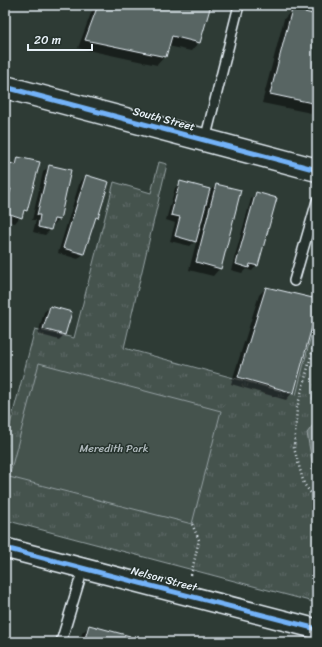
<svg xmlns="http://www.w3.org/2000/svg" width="322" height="647" viewBox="0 0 322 647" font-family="Sriracha,sans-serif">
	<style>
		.grass { fill: url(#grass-tufts); stroke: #96a2a3 }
		.pitch { fill: #45524e; stroke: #96a2a3 }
		.water { fill: url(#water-ripples); stroke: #9da8a9 }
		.shadow { fill: #0007 }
		.building { fill: #596563; stroke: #e8f1f8 }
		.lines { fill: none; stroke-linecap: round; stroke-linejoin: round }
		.service-casing { stroke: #e8f1f8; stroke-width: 12 }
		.minor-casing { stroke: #e8f1f8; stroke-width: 22 }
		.tertiary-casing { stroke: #e8f1f8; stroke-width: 25 }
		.path { stroke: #e8f1f8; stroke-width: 2.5; stroke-dasharray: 1 3; stroke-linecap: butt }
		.service { stroke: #26332d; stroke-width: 9 }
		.minor { stroke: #26332d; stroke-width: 19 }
		.tertiary { stroke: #26332d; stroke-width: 22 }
		.cycleway-casing { stroke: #26332d; stroke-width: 8 }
		.cycleway { stroke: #73b2f8; stroke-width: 5 }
		.labels { text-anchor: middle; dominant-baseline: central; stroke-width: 3; stroke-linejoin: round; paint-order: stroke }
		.street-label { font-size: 11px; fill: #e8f1f8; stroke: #26332d }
		.park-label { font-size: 11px; fill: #afb9bc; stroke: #26332d }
	</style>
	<defs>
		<pattern id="grass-tufts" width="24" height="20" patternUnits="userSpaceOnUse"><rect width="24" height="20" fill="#45524e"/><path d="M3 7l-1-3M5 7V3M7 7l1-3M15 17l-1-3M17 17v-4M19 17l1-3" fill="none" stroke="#606b68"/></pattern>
		<pattern id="water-ripples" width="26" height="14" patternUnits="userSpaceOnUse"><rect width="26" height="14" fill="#6b7775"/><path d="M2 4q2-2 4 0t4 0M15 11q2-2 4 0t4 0" fill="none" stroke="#586060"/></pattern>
	</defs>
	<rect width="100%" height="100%" fill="#2e3b35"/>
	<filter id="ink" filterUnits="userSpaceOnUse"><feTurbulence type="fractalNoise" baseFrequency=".025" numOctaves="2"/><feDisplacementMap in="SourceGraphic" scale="8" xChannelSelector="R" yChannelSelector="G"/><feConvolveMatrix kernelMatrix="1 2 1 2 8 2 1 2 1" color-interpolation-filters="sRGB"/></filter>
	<g filter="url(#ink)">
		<!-- grass -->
		<polygon class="grass" points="159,162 167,164 124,348 296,395 317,312 317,382 312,399 317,401 317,603 5,520 5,444 35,329 74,338 114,182 151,193"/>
		<!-- pitch -->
		<polygon class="pitch" points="39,363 221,411 192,524 9,477"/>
		<!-- water -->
		<polygon class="water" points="317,420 317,479 315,480 307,433"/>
		<!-- shadow -->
		<g class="shadow">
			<polygon points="94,5 210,5 199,42 191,51 168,46 165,56 157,65 78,48"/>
			<polygon points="292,10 317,16 317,107 311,113 262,103 284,19"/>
			<polygon points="19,158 26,210 15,223 5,220 5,169 10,164 13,165"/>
			<polygon points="49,166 59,220 53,225 52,225 50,230 45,235 33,232 36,220 32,220 43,172"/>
			<polygon points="86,176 97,218 93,221 83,254 78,259 58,253 80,181"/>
			<polygon points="180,183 207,194 216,185 220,268 213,276 189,270 197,239 190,246 170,241 175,223 166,220 175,188"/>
			<polygon points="256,194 257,265 252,271 246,269 242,273 231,270 251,199"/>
			<polygon points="266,288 317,300 317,304 293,392 286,400 231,384 259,295"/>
			<polygon points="50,307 64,335 59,340 38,334 44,312"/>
			<polygon points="90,626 128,642 80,642 82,633"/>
		</g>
		<!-- building -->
		<g class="building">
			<polygon points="98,5 211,5 200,43 172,36 166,57 85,40"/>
			<polygon points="292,9 317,15 317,104 270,94"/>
			<polygon points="18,157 40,162 27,211 24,210 22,218 7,213 9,206 6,205 11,189 5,187 5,182 10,163 16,165"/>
			<polygon points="49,165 71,170 60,220 54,219 51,230 38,227 40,215 37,215"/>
			<polygon points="86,175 109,182 98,218 96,217 84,254 63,248"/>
			<polygon points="180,181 210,189 196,242 175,236 180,217 171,215"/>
			<polygon points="216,184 241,190 221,269 196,262"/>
			<polygon points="256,192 277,198 258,266 250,264 249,268 236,264"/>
			<polygon points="266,287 317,299 317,308 294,393 238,377"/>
			<polygon points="50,306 72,312 65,335 43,329"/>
			<polygon points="89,625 130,636 129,642 84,642"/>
		</g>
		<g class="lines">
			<!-- service casing -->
			<g class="service-casing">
				<g id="service">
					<polyline points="205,140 239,5"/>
					<polyline points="294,281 317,201"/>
					<polyline points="61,642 83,569"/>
				</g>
			</g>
			<!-- minor casing -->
			<g class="minor-casing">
				<polyline id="minor" points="5,548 317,629"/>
			</g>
			<!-- tertiary casing -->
			<g class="tertiary-casing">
				<polyline id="tertiary" points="5,87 317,170"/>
			</g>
			<!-- path -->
			<g class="path">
				<polyline points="317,334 297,408 294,448 304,484 317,501"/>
				<polyline points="191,575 199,540 192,524"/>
			</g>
			<!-- service -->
			<use href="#service" class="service"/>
			<!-- minor -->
			<use href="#minor" class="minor"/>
			<!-- tertiary -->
			<use href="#tertiary" class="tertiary"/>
			<!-- cycleway casing -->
			<g class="cycleway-casing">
				<g id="cycleway">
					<polyline points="5,87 317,170"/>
					<polyline points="5,548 317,629"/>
				</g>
			</g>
			<!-- cycleway -->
			<use href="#cycleway" class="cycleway"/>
		</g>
	</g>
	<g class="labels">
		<!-- street labels -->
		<g class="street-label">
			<text transform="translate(164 119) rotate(15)">South Street</text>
			<text transform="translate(164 579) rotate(15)">Nelson Street</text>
		</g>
		<!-- park labels -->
		<g class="park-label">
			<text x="114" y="448">Meredith Park</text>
		</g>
	</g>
	<!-- margin -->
	<rect width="322" height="647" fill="none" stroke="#26332d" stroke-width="20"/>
	<rect x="10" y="10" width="302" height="627" fill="none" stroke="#e8f1f8" stroke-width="1.5" filter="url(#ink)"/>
	<!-- scale -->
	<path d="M28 44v6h64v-6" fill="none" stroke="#e8f1f8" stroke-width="2"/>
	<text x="34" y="44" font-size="12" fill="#e8f1f8" stroke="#26332d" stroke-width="3" paint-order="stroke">20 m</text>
</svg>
